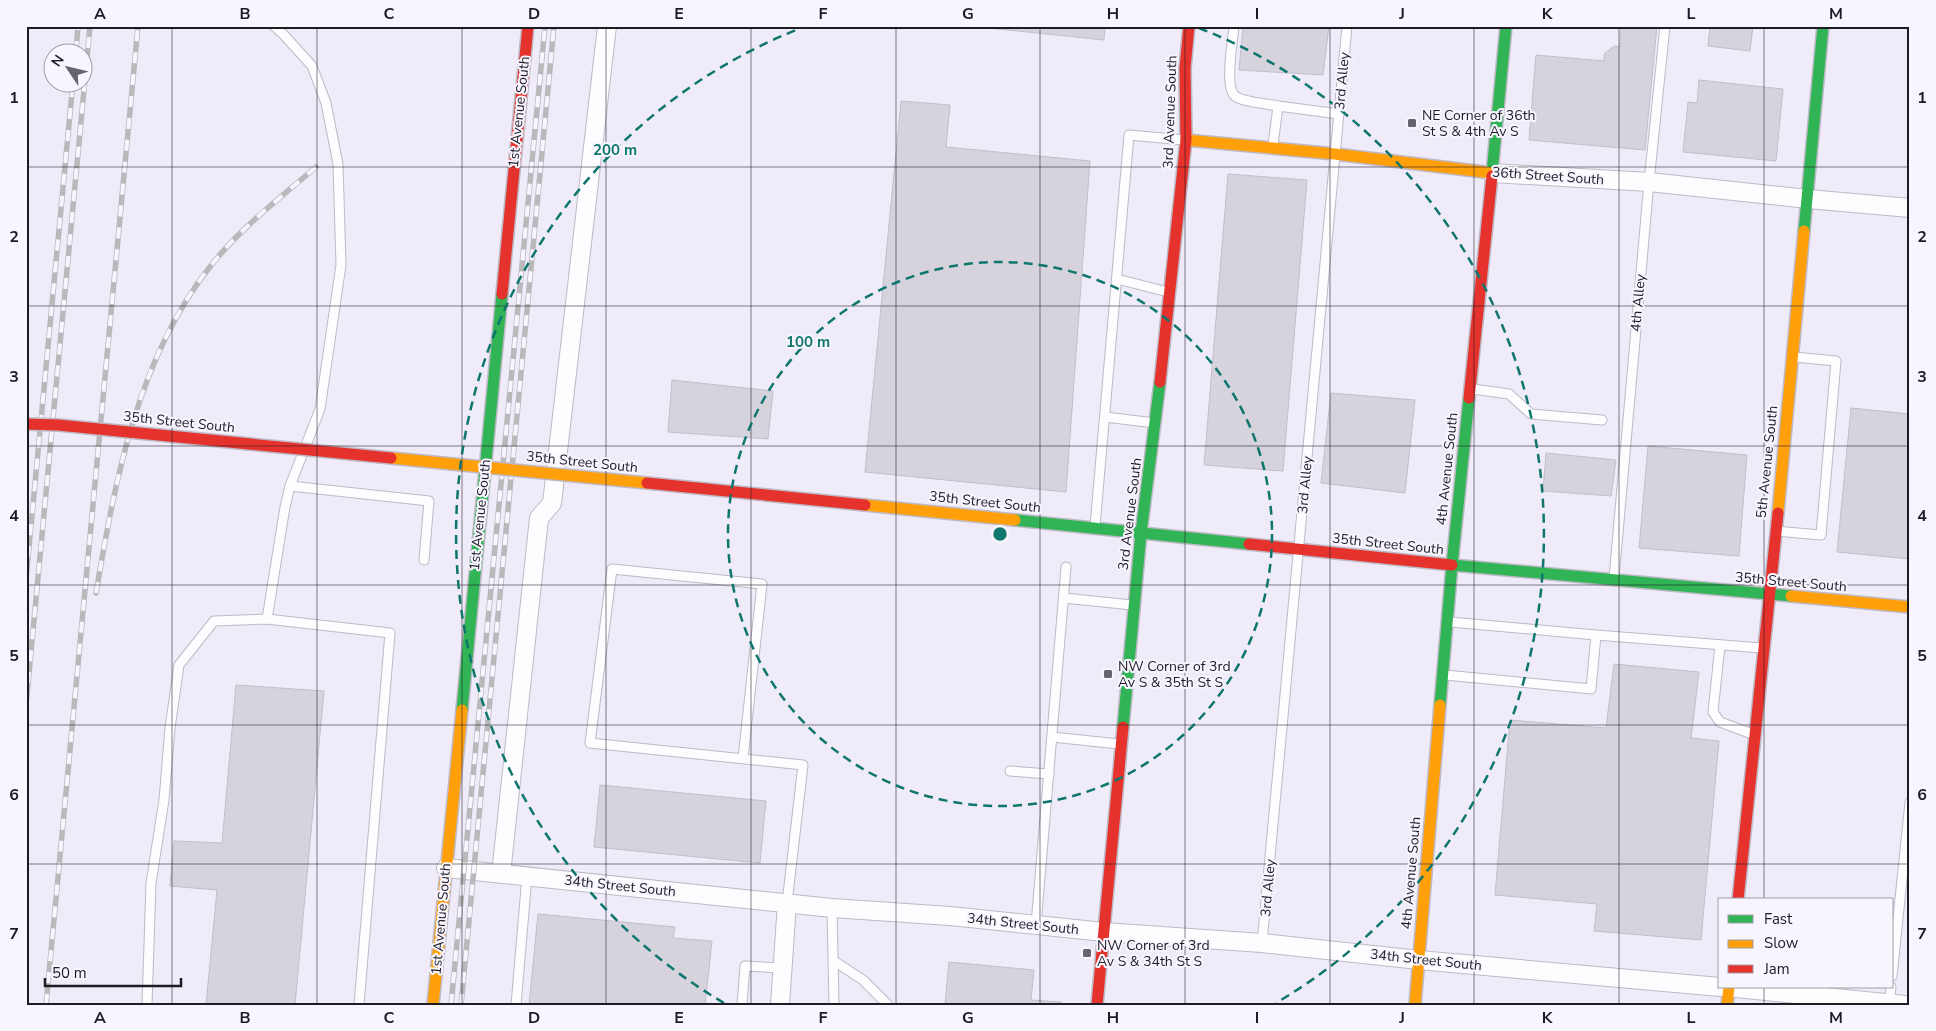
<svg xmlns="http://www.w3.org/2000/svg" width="1936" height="1031" viewBox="0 0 1936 1031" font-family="'Nunito Sans',sans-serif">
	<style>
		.building { fill: #d6d3dd; stroke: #c2bfca }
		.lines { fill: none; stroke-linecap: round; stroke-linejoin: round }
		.lane-casing { stroke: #bebac5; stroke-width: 11 }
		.street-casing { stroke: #bebac5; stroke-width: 20 }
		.fast-casing { stroke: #bebac5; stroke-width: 14 }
		.slow-casing { stroke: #bebac5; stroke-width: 14 }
		.jam-casing { stroke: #bebac5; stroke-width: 14 }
		.lane { stroke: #fdfcfe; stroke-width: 9 }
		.street { stroke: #fdfcfe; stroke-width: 18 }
		.fast { stroke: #30b455; stroke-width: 11 }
		.slow { stroke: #ff9f0a; stroke-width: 11 }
		.jam { stroke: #e5322d; stroke-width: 11 }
		.rail-casing { stroke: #b9b8bb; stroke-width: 5.5 }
		.rail { stroke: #f8f5ff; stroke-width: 4; stroke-dasharray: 11; stroke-linecap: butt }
		.slow-bridge-casing { stroke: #bebac5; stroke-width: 14; stroke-linecap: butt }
		.jam-bridge-casing { stroke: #bebac5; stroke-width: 14; stroke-linecap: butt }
		.slow-bridge { stroke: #ff9f0a; stroke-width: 11 }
		.jam-bridge { stroke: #e5322d; stroke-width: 11 }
		.grid { fill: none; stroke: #1e1b24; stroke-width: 1; stroke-opacity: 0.55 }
		.ring { fill: none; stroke: #0f766e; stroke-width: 2.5; stroke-dasharray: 9 6 }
		.poi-dot { fill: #67646e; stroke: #f8f5ff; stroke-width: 2 }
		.labels { text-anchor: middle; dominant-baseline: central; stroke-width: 4; stroke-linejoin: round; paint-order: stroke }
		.street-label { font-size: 14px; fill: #1e1b24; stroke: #f8f5ff }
		.poi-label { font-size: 14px; fill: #1e1b24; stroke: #f8f5ff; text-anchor: start }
		.centre { fill: #0f766e; stroke: #f8f5ff; stroke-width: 2.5 }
		.ring-label { font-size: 15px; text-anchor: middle; font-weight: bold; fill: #0f766e; stroke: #f8f5ff; stroke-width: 4; stroke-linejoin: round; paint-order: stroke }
		.neatline { fill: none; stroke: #1e1b24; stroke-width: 2 }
		.grid-label { font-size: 16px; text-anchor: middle; font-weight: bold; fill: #1e1b24 }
	</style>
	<rect width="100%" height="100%" fill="#efebf8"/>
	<!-- building -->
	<g class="building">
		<polygon points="969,26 1105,26 1104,40"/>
		<polygon points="1243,26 1329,26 1323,75 1239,70"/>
		<polygon points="1621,26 1657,26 1645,150 1529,140 1536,55 1604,61 1604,54 1614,46 1620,47"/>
		<polygon points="1710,26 1753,26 1750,51 1708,46"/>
		<polygon points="1699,80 1783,89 1776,161 1683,152 1688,102 1697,103"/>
		<polygon points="901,101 950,105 946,147 1090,161 1066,492 865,472"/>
		<polygon points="1228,174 1307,180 1283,471 1204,465"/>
		<polygon points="672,380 773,391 768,439 668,432"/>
		<polygon points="1331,393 1415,400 1405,493 1321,483"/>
		<polygon points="1851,408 1910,414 1910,559 1837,552"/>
		<polygon points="1648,446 1747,455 1739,556 1639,548"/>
		<polygon points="1546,453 1616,460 1611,496 1543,491"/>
		<polygon points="1614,664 1699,672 1691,738 1719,741 1701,940 1594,931 1597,904 1495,895 1510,720 1606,728"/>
		<polygon points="236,685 324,691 295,1005 206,1005 217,890 170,886 174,841 222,843"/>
		<polygon points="600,785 766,801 760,863 594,847"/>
		<polygon points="538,914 675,927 673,938 712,941 705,1005 529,1005"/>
		<polygon points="949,962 1034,970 1031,1000 1062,1002 1062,1005 945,1005"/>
	</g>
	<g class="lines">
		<!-- lane casing -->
		<g class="lane-casing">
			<g id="lane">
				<path d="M1234,26C1233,40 1224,87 1235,96C1242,102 1269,104 1278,106"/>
				<polyline points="1273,145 1278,106 1339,114"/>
				<polyline points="1117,279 1168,292"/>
				<polyline points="1473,389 1509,394 1531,414 1602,420"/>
				<polyline points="1105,417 1155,423"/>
				<polyline points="290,486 429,501 424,560"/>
				<polyline points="1095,526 1129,135 1184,140"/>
				<polyline points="1776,531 1821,535 1836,361 1794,357"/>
				<polyline points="1614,578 1649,182 1665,26"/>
				<polyline points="1064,598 1132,605"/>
				<polyline points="267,619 285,507 290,486 320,409 341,265 338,164 326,103 312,66 284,35 274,26"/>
				<polyline points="1450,622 1596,635"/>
				<polyline points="1720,645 1713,712 1720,722 1755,735"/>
				<polyline points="1445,675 1591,689 1596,635 1762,648"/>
				<polyline points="1052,737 1119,744"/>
				<polyline points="743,758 762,584 612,569 590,743 803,765 787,903"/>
				<polyline points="1010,771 1049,774"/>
				<polyline points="832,908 834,1005"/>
				<polyline points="1036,925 1066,567"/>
				<polyline points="1262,943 1347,26"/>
				<polyline points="834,961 863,980 888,1005"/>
				<polyline points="1892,976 1910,802"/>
				<polyline points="147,1005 151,883 164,800 170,728 179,665 214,621 267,619 390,633 359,1005"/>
				<polyline points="516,1005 527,876"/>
				<polyline points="742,1005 745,966 783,968"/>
				<polyline points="1889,1005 1891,987"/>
			</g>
		</g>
		<!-- street casing -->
		<g class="street-casing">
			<g id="street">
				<polyline points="1492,173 1649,182 1808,199 1910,208"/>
				<polyline points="446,868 832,908 950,916 1104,932 1262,943 1419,960 1720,987"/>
				<polyline points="501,874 539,518 552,503 607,26"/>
				<polyline points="1726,987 1905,1005"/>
				<polyline points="780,1005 787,903"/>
			</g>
		</g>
		<!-- fast casing -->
		<g class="fast-casing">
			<g id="fast">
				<polyline points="1492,173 1506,26"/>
				<polyline points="1804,231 1823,26"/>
				<polyline points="1015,520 1249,544"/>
				<polyline points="1452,565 1791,596"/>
				<polyline points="1440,705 1452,565 1469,398"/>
				<polyline points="462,710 502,294"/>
				<polyline points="1123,727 1141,533 1160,382"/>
			</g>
		</g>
		<!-- slow casing -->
		<g class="slow-casing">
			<g id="slow">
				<polyline points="1186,140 1335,154 1492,173 1492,176"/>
				<polyline points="1778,513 1804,231"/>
				<polyline points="1791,596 1910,607"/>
				<polyline points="433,1005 462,710"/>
				<polyline points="1415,1005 1440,705"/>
				<polyline points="1727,1005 1729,987"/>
			</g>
		</g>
		<!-- jam casing -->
		<g class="jam-casing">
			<g id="jam">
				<polyline points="502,294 528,26"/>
				<polyline points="1160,382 1186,140 1185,68 1189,26"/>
				<polyline points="1469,398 1492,176"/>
				<polyline points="1249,544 1452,565"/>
				<polyline points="1738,900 1778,513"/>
				<polyline points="1097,1005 1123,727"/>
			</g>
		</g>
		<!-- lane -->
		<use href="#lane" class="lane"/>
		<!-- street -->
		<use href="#street" class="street"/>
		<!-- fast -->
		<use href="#fast" class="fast"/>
		<!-- slow -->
		<use href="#slow" class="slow"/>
		<!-- jam -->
		<use href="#jam" class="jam"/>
		<!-- rail casing -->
		<g class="rail-casing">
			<g id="rail">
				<polyline points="76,52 78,26"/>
				<polyline points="26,579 73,82"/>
				<path d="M96,593C115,481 137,360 209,268C239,229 279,199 316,167"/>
				<polyline points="26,705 90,26"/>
				<polyline points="46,1005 138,26"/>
				<polyline points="451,1005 545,26"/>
				<polyline points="461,1005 554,26"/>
			</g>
		</g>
		<!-- rail -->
		<use href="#rail" class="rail"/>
		<!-- slow-bridge casing -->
		<g class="slow-bridge-casing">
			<g id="slow-bridge">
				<polyline points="391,458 647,483"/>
				<polyline points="865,505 1015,520"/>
			</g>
		</g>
		<!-- jam-bridge casing -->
		<g class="jam-bridge-casing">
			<g id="jam-bridge">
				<polyline points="26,424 58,425 391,458"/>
				<polyline points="647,483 865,505"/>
			</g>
		</g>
		<!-- slow-bridge -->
		<use href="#slow-bridge" class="slow-bridge"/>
		<!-- jam-bridge -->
		<use href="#jam-bridge" class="jam-bridge"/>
	</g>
	<!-- grid -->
	<path class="grid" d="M172,26V1005M317,26V1005M462,26V1005M606,26V1005M751,26V1005M896,26V1005M1040,26V1005M1185,26V1005M1330,26V1005M1474,26V1005M1619,26V1005M1764,26V900M26,167H1910M26,306H1910M26,446H1910M26,585H1910M26,725H1910M26,864H1910M1764,987V1005"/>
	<!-- distance rings -->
	<g class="ring">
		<circle cx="1000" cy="534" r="272"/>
		<path d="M724 1003A544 544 0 0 1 801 28M1199 28A544 544 0 0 1 1276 1003"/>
	</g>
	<!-- markers -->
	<g class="poi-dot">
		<rect x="1407" y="118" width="10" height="10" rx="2.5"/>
		<rect x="1103" y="669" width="10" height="10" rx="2.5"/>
		<rect x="1082" y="948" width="10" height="10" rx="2.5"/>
	</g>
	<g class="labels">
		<!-- street labels -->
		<g class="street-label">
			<text transform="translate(1342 81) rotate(-85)">3rd Alley</text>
			<text transform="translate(519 112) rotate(-84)">1st Avenue South</text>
			<text transform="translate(1170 112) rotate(-88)">3rd Avenue South</text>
			<text transform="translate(1548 176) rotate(4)">36th Street South</text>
			<text transform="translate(1638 303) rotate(-85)">4th Alley</text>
			<text transform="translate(179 422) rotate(6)">35th Street South</text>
			<text transform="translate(582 462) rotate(6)">35th Street South</text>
			<text transform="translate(1767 462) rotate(-84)">5th Avenue South</text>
			<text transform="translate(1447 469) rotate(-84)">4th Avenue South</text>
			<text transform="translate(1305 485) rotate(-85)">3rd Alley</text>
			<text transform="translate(985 502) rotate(6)">35th Street South</text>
			<text transform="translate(1130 514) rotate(-83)">3rd Avenue South</text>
			<text transform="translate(480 515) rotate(-84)">1st Avenue South</text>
			<text transform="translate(1388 544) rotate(6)">35th Street South</text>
			<text transform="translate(1791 582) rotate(5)">35th Street South</text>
			<text transform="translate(1411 873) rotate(-85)">4th Avenue South</text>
			<text transform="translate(620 886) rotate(6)">34th Street South</text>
			<text transform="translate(1268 888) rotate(-85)">3rd Alley</text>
			<text transform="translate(441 919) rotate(-85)">1st Avenue South</text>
			<text transform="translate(1023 924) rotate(6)">34th Street South</text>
			<text transform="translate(1426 960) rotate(6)">34th Street South</text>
		</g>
		<!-- poi labels -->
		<g class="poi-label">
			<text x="1422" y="115">NE Corner of 36th<tspan x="1422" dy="16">St S &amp; 4th Av S</tspan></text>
			<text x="1118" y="666">NW Corner of 3rd<tspan x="1118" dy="16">Av S &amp; 35th St S</tspan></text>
			<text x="1097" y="945">NW Corner of 3rd<tspan x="1097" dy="16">Av S &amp; 34th St S</tspan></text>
		</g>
	</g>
	<circle cx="1000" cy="534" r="8" class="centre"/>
	<g class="ring-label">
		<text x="615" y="155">200 m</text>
		<text x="808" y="347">100 m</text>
	</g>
	<!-- border -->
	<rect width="1936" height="1031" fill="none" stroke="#f8f5ff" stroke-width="55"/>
	<!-- legend -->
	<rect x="1718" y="898" width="175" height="90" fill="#f8f5ff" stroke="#a19ea7"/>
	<rect x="1728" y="915" width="25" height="8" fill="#30b455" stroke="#a19ea7"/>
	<text x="1764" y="924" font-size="15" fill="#1e1b24">Fast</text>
	<rect x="1728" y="940" width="25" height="8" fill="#ff9f0a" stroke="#a19ea7"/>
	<text x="1764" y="948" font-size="15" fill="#1e1b24">Slow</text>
	<rect x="1728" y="965" width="25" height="8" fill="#e5322d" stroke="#a19ea7"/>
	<text x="1764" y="974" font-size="15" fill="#1e1b24">Jam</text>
	<!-- north arrow -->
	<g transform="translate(68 68) rotate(305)"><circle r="24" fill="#f8f5ff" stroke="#a19ea7"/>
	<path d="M0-4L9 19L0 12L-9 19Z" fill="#67646e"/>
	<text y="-8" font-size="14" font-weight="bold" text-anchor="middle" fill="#1e1b24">N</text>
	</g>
	<!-- scale -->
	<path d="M45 978v8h136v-8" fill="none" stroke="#1e1b24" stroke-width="2.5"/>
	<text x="52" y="978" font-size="15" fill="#1e1b24" stroke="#f8f5ff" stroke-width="4" paint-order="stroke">50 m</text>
	<rect x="28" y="28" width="1880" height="976" class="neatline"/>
	<g class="grid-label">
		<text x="100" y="19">A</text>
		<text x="245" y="19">B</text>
		<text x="389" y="19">C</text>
		<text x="534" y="19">D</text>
		<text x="679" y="19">E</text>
		<text x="823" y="19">F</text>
		<text x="968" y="19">G</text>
		<text x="1113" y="19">H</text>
		<text x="1257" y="19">I</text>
		<text x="1402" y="19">J</text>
		<text x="1547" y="19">K</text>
		<text x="1691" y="19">L</text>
		<text x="1836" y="19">M</text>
		<text x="14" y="103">1</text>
		<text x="1922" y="103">1</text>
		<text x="14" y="242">2</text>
		<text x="1922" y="242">2</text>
		<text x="14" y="382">3</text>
		<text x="1922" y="382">3</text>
		<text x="14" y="521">4</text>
		<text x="1922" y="521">4</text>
		<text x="14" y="661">5</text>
		<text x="1922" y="661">5</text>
		<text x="14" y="800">6</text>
		<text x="1922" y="800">6</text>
		<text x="14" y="939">7</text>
		<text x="1922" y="939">7</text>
		<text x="100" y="1023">A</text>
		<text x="245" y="1023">B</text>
		<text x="389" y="1023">C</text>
		<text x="534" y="1023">D</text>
		<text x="679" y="1023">E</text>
		<text x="823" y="1023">F</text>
		<text x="968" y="1023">G</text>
		<text x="1113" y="1023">H</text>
		<text x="1257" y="1023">I</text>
		<text x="1402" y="1023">J</text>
		<text x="1547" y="1023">K</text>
		<text x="1691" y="1023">L</text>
		<text x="1836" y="1023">M</text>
	</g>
</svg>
